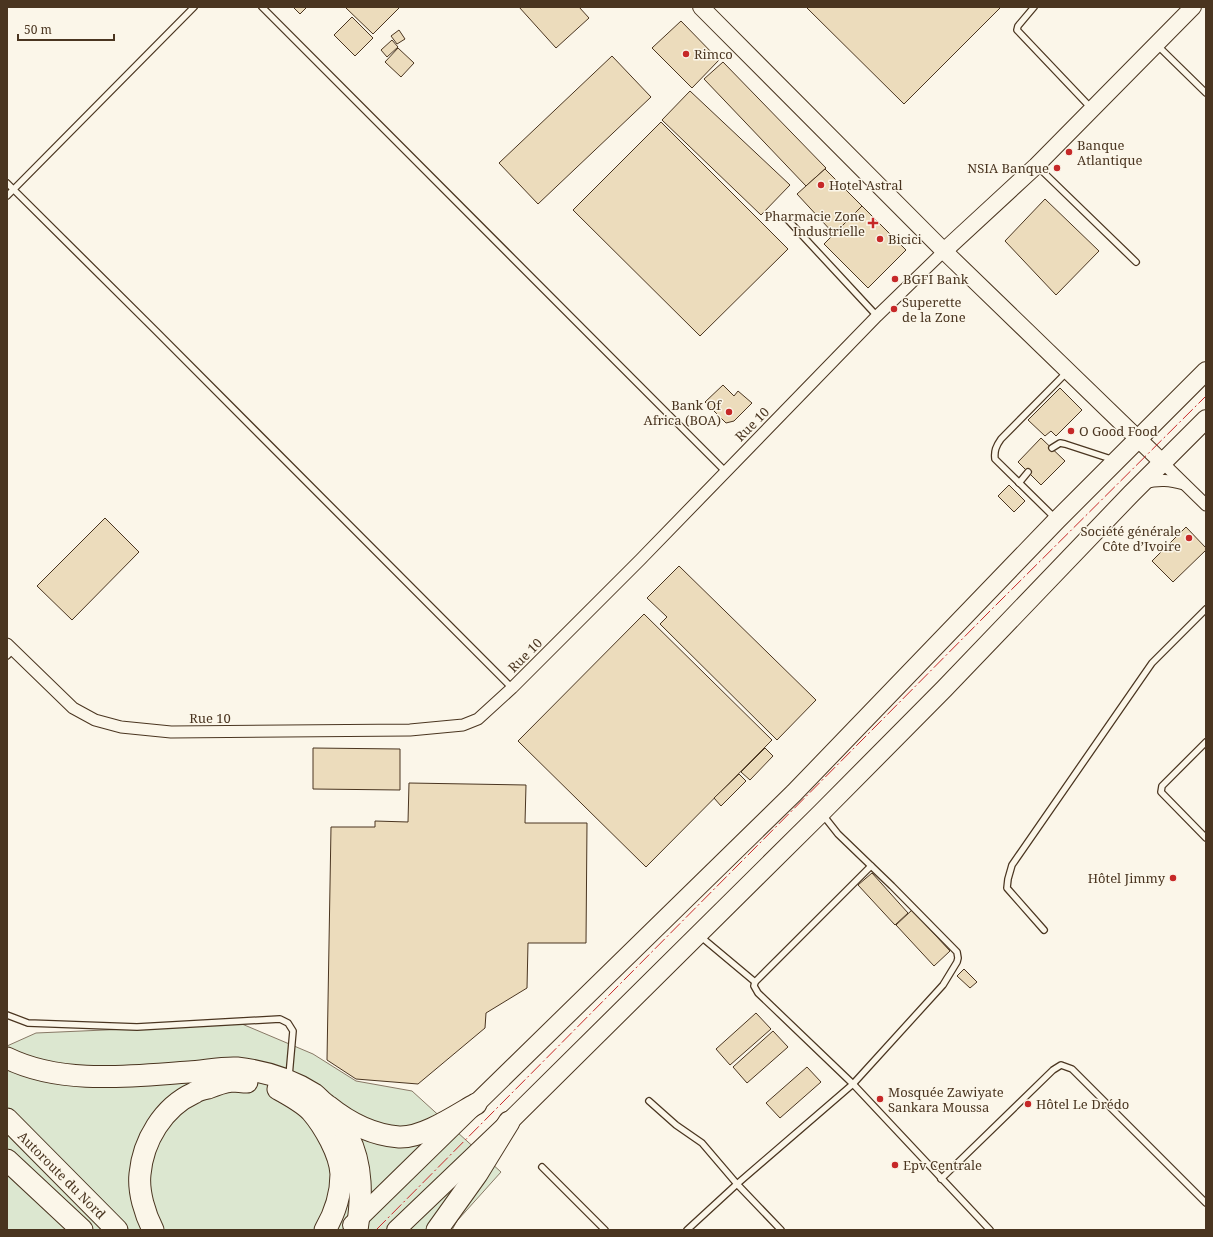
<svg xmlns="http://www.w3.org/2000/svg" width="1213" height="1237" viewBox="0 0 1213 1237" font-family="'Noto Serif',serif">
	<style>
		.green { fill: #dce7d0; stroke: #887966 }
		.building { fill: #ecdcbc; stroke: #4a3520 }
		.lines { fill: none; stroke-linecap: round; stroke-linejoin: round }
		.lane-casing { stroke: #4a3520; stroke-width: 8 }
		.street-casing { stroke: #4a3520; stroke-width: 13 }
		.secondary-casing { stroke: #4a3520; stroke-width: 18 }
		.primary-casing { stroke: #4a3520; stroke-width: 20 }
		.highway-casing { stroke: #4a3520; stroke-width: 23 }
		.lane { stroke: #fbf6e9; stroke-width: 5.5 }
		.street { stroke: #fbf6e9; stroke-width: 11 }
		.secondary { stroke: #fbf6e9; stroke-width: 16 }
		.primary { stroke: #fbf6e9; stroke-width: 18 }
		.highway { stroke: #fbf6e9; stroke-width: 21 }
		.power { stroke: #c62828; stroke-width: 1; stroke-dasharray: 14 3 2 3; stroke-linecap: butt }
		.poi-dot { fill: #c62828; stroke: #fbf6e9; stroke-width: 1.5 }
		.labels { text-anchor: middle; dominant-baseline: central; stroke-width: 3; stroke-linejoin: round; paint-order: stroke }
		.poi-label { font-size: 13px; fill: #4a3520; stroke: #fbf6e9; text-anchor: start }
		.street-label { font-size: 13px; fill: #4a3520; stroke: #fbf6e9 }
	</style>
	<rect width="100%" height="100%" fill="#fbf6e9"/>
	<!-- green -->
	<polygon class="green" points="242,1024 313,1054 356,1081 412,1091 501,1172 457,1221 452,1230 7,1230 7,1046 36,1033"/>
	<!-- building -->
	<g class="building">
		<polygon points="293,7 307,7 300,14"/>
		<polygon points="345,7 400,7 373,34"/>
		<polygon points="519,7 579,7 589,18 556,48"/>
		<polygon points="806,7 1001,7 904,104"/>
		<polygon points="352,17 373,38 355,56 334,35"/>
		<polygon points="681,21 719,60 692,88 652,48"/>
		<polygon points="399,30 405,39 397,44 391,36"/>
		<polygon points="392,40 398,47 387,57 381,50"/>
		<polygon points="398,48 414,63 401,77 385,62"/>
		<polygon points="612,56 651,97 538,204 499,163"/>
		<polygon points="723,62 826,168 806,186 704,79"/>
		<polygon points="690,91 790,185 761,215 662,120"/>
		<polygon points="661,122 788,249 700,336 573,210"/>
		<polygon points="825,169 862,206 834,234 797,194"/>
		<polygon points="1045,199 1099,251 1056,295 1005,241"/>
		<polygon points="862,206 906,250 868,288 824,244"/>
		<polygon points="723,385 734,396 738,391 752,403 734,421 726,423 705,402"/>
		<polygon points="1060,388 1082,410 1056,436 1051,431 1045,436 1028,420"/>
		<polygon points="1041,438 1065,461 1041,485 1018,462"/>
		<polygon points="1009,485 1025,501 1014,512 998,496"/>
		<polygon points="105,518 139,552 72,620 37,586"/>
		<polygon points="1186,527 1206,548 1206,550 1173,582 1152,561"/>
		<polygon points="679,566 816,700 777,740 660,624 667,617 647,598"/>
		<polygon points="644,614 772,740 646,867 518,741"/>
		<polygon points="313,748 400,749 400,790 313,789"/>
		<polygon points="765,748 773,756 750,780 741,772"/>
		<polygon points="739,774 746,781 721,806 714,798"/>
		<polygon points="409,783 526,785 525,823 587,823 586,943 528,943 527,988 486,1013 485,1028 418,1084 356,1079 327,1060 331,827 375,827 375,821 408,822"/>
		<polygon points="872,873 908,913 895,925 858,885"/>
		<polygon points="912,910 950,951 934,966 896,925"/>
		<polygon points="964,969 977,982 970,988 957,976"/>
		<polygon points="756,1013 771,1029 730,1065 716,1049"/>
		<polygon points="773,1031 788,1047 747,1083 733,1067"/>
		<polygon points="807,1067 821,1082 780,1118 766,1103"/>
	</g>
	<g class="lines">
		<!-- lane casing -->
		<g class="lane-casing">
			<g id="lane">
				<polyline points="262,7 725,471"/>
				<polyline points="1034,7 1018,26 1017,30 1092,109"/>
				<polyline points="1157,45 1206,93"/>
				<polyline points="1037,166 1136,262"/>
				<polyline points="7,183 156,331 512,688"/>
				<polyline points="7,196 194,7"/>
				<polyline points="787,219 877,316"/>
				<polyline points="1052,448 1060,443 1065,444 1114,460"/>
				<polyline points="1019,483 1028,472"/>
				<path d="M1056,519L995,459C994,451 996,446 1001,439L1067,372"/>
				<polyline points="7,656 13,650"/>
				<polyline points="1206,742 1162,786 1161,792 1206,838"/>
				<polyline points="871,866 755,982 754,986 758,993 853,1084 990,1230"/>
				<polyline points="1044,930 1007,888 1008,879 1012,865 1152,663 1206,609"/>
				<polyline points="700,936 755,982"/>
				<polyline points="7,1015 28,1023 137,1027 280,1019 288,1023 293,1031 289,1076"/>
				<polyline points="649,1101 676,1125 702,1143 737,1184 781,1230"/>
				<polyline points="542,1167 605,1230"/>
				<polyline points="941,1179 1053,1070 1061,1065 1072,1069 1206,1203"/>
				<polyline points="687,1230 737,1184 853,1084 943,985 957,962 958,958 957,952 892,886 838,834 823,815"/>
			</g>
		</g>
		<!-- street casing -->
		<g class="street-casing">
			<g id="street">
				<polyline points="1162,462 1206,505"/>
				<path d="M1144,483C1159,479 1170,480 1184,484"/>
				<polyline points="7,644 73,708 95,720 121,727 171,732 410,730 463,725 478,719 512,688 640,560 877,316 944,251"/>
			</g>
		</g>
		<!-- secondary casing -->
		<g class="secondary-casing">
			<g id="secondary">
				<polyline points="701,7 944,251 1162,462"/>
				<polyline points="944,251 1036,166 1193,7"/>
			</g>
		</g>
		<!-- primary casing -->
		<g class="primary-casing">
			<g id="primary">
				<polyline points="352,1225 794,793 1057,520 1206,371"/>
				<polyline points="396,1230 509,1122 821,813 944,689 1131,494 1206,419"/>
			</g>
		</g>
		<!-- highway casing -->
		<g class="highway-casing">
			<g id="highway">
				<path d="M7,1058C62,1085 130,1076 189,1072C204,1071 223,1067 237,1068C264,1071 292,1080 314,1094C319,1098 323,1103 328,1106C349,1123 372,1135 399,1137C423,1138 455,1116 476,1104"/>
				<path d="M278,1089C289,1095 302,1102 311,1111C324,1126 340,1154 341,1174C341,1194 335,1213 325,1230"/>
				<path d="M334,1115C338,1122 344,1128 348,1136C363,1165 362,1198 357,1230"/>
				<polyline points="7,1119 117,1230"/>
				<polyline points="7,1160 82,1230"/>
				<path d="M153,1230C145,1214 138,1192 140,1174C143,1141 163,1107 194,1093C198,1090 203,1089 208,1088C215,1085 224,1082 232,1081C237,1081 242,1082 247,1082"/>
				<polyline points="437,1230 477,1174 509,1122"/>
			</g>
		</g>
		<!-- lane -->
		<use href="#lane" class="lane"/>
		<!-- street -->
		<use href="#street" class="street"/>
		<!-- secondary -->
		<use href="#secondary" class="secondary"/>
		<!-- primary -->
		<use href="#primary" class="primary"/>
		<!-- highway -->
		<use href="#highway" class="highway"/>
		<!-- power -->
		<polyline class="power" points="376,1230 992,609 1206,396"/>
	</g>
	<!-- markers -->
	<g class="poi-dot">
		<circle cx="686" cy="54" r="4"/>
		<circle cx="1069" cy="152" r="4"/>
		<circle cx="1057" cy="168" r="4"/>
		<circle cx="821" cy="185" r="4"/>
		<path d="M871 217h4v4h4v4h-4v4h-4v-4h-4v-4h4z"/>
		<circle cx="880" cy="239" r="4"/>
		<circle cx="895" cy="279" r="4"/>
		<circle cx="894" cy="309" r="4"/>
		<circle cx="729" cy="412" r="4"/>
		<circle cx="1071" cy="431" r="4"/>
		<circle cx="1189" cy="538" r="4"/>
		<circle cx="1173" cy="878" r="4"/>
		<circle cx="880" cy="1099" r="4"/>
		<circle cx="1028" cy="1104" r="4"/>
		<circle cx="895" cy="1165" r="4"/>
	</g>
	<g class="labels">
		<!-- poi labels -->
		<g class="poi-label">
			<text x="694" y="54">Rimco</text>
			<text x="1077" y="145">Banque<tspan x="1077" dy="15">Atlantique</tspan></text>
			<text x="1049" y="168" text-anchor="end">NSIA Banque</text>
			<text x="829" y="185">Hotel Astral</text>
			<text x="865" y="216" text-anchor="end">Pharmacie Zone<tspan x="865" dy="15">Industrielle</tspan></text>
			<text x="888" y="239">Bicici</text>
			<text x="903" y="279">BGFI Bank</text>
			<text x="902" y="302">Superette<tspan x="902" dy="15">de la Zone</tspan></text>
			<text x="721" y="405" text-anchor="end">Bank Of<tspan x="721" dy="15">Africa (BOA)</tspan></text>
			<text x="1079" y="431">O Good Food</text>
			<text x="1181" y="531" text-anchor="end">Société générale<tspan x="1181" dy="15">Côte d’Ivoire</tspan></text>
			<text x="1165" y="878" text-anchor="end">Hôtel Jimmy</text>
			<text x="888" y="1092">Mosquée Zawiyate<tspan x="888" dy="15">Sankara Moussa</tspan></text>
			<text x="1036" y="1104">Hôtel Le Drédo</text>
			<text x="903" y="1165">Epv Centrale</text>
		</g>
		<!-- street labels -->
		<g class="street-label">
			<text transform="translate(752 424) rotate(-45)">Rue 10</text>
			<text transform="translate(525 655) rotate(-45)">Rue 10</text>
			<text x="210" y="718">Rue 10</text>
			<text transform="translate(62 1175) rotate(45)">Autoroute du Nord</text>
		</g>
	</g>
	<!-- border -->
	<rect width="1213" height="1237" fill="none" stroke="#4a3520" stroke-width="16"/>
	<!-- scale -->
	<path d="M18 34v6h96v-6" fill="none" stroke="#4a3520" stroke-width="2"/>
	<text x="24" y="34" font-size="12" fill="#4a3520" stroke="#fbf6e9" stroke-width="3" paint-order="stroke">50 m</text>
</svg>
